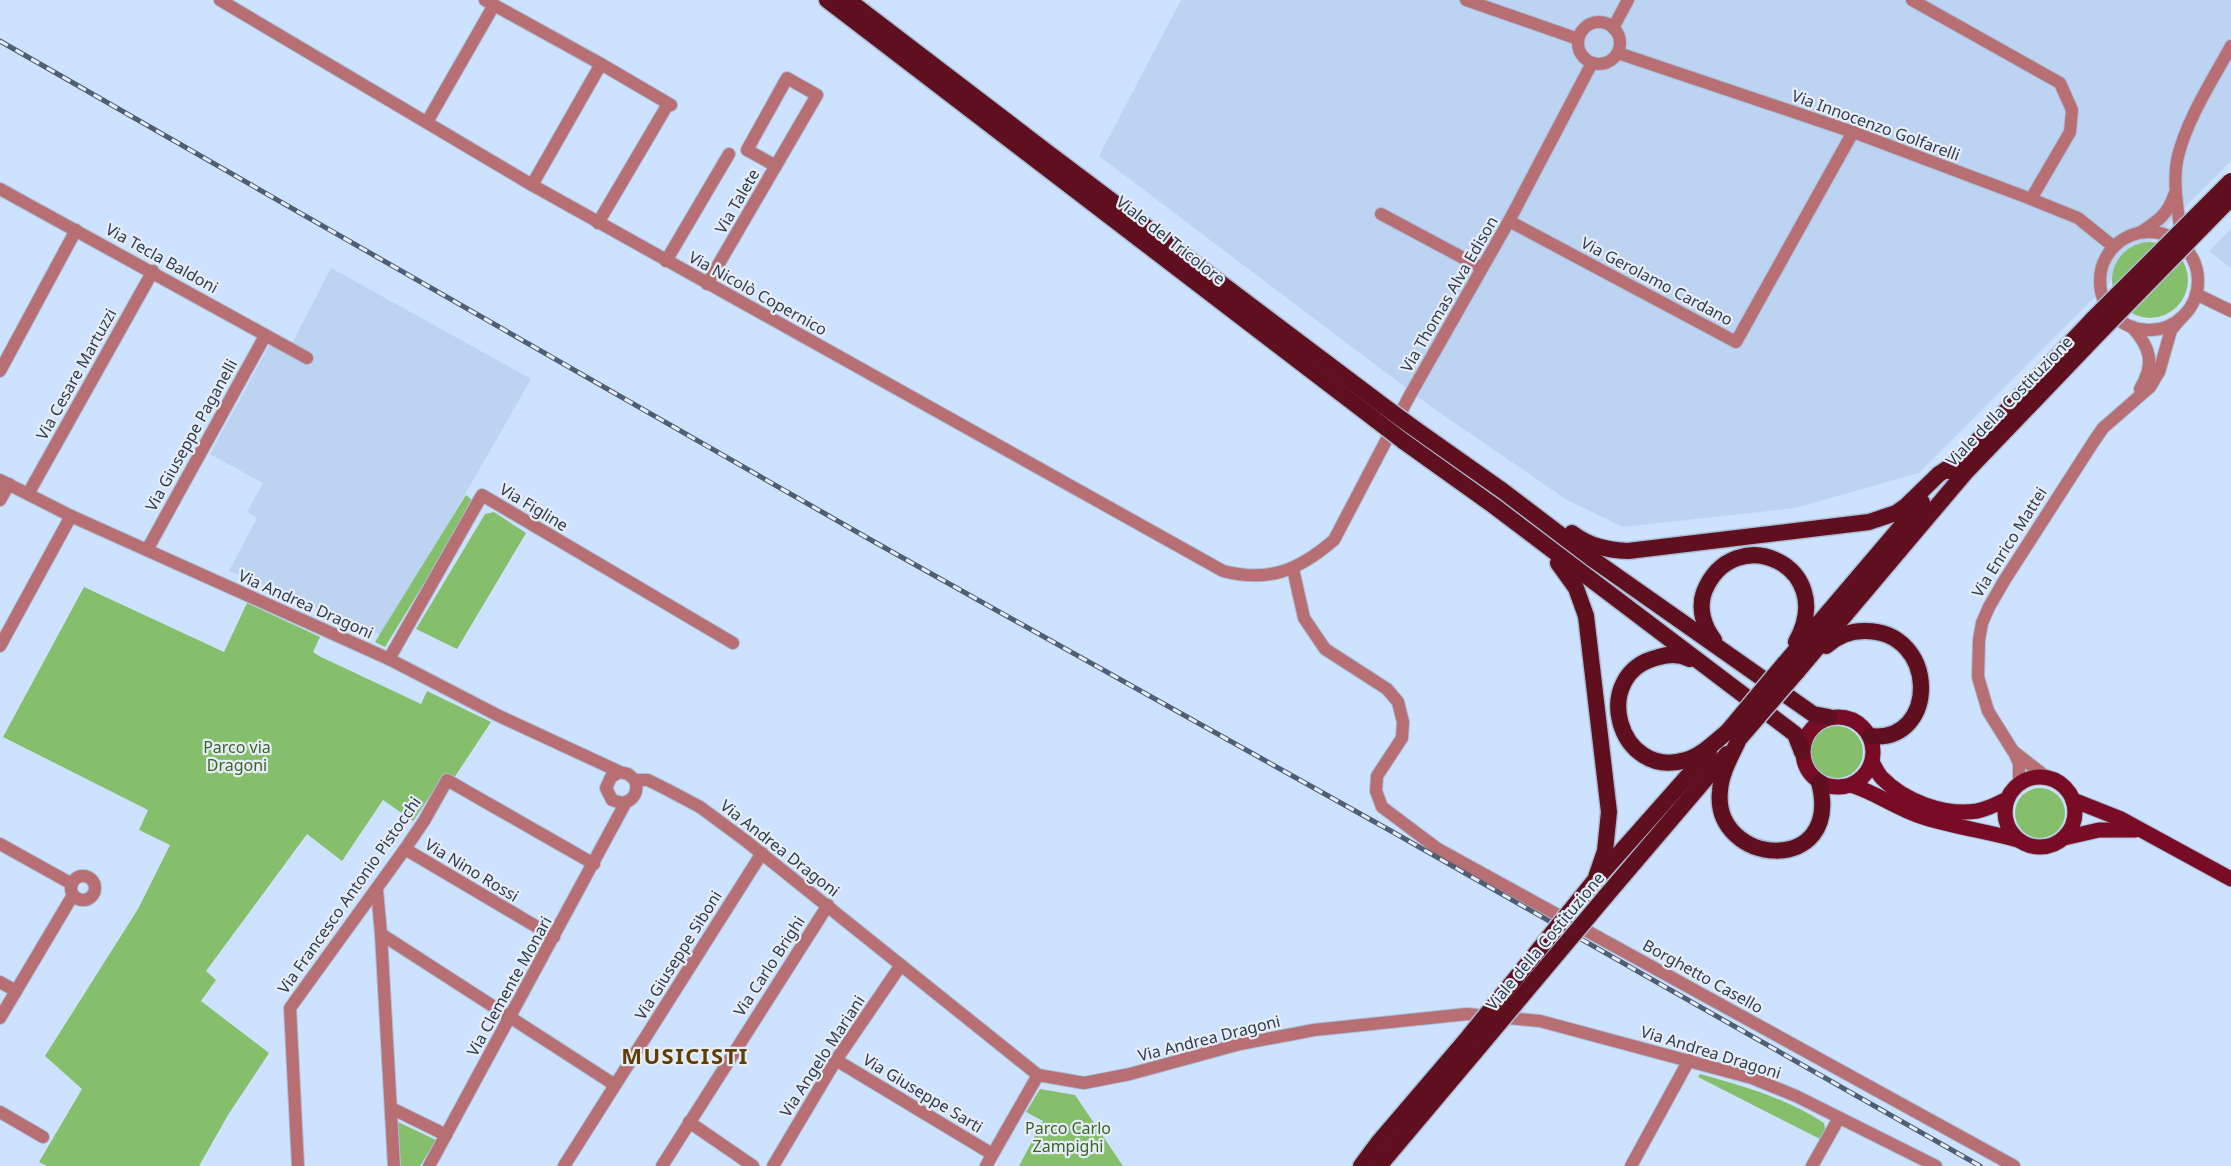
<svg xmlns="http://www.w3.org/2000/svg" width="2231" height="1166" viewBox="0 0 2231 1166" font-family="'Noto Sans',sans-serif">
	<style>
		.built { fill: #bcd3f2 }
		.green { fill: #86bf6c }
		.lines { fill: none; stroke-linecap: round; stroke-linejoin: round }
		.minor-casing { stroke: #aabdd7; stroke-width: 14 }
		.tertiary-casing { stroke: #aabdd7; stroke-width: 14 }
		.primary-casing { stroke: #aabdd7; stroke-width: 17 }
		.trunk-casing { stroke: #aabdd7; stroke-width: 19 }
		.minor { stroke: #b76f73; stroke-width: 12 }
		.tertiary { stroke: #b76f73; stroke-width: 12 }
		.primary { stroke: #780c25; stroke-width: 15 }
		.trunk { stroke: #600f1f; stroke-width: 16 }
		.rail-casing { stroke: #4f5e72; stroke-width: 5 }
		.rail { stroke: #e7edf7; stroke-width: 3; stroke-dasharray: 9; stroke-linecap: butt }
		.trunk-bridge-casing { stroke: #aabdd7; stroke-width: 19; stroke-linecap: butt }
		.trunk-bridge { stroke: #600f1f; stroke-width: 16 }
		.labels { text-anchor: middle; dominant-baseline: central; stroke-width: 4.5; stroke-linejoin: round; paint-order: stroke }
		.street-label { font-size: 16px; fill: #2e3c4e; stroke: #e7edf7 }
		.park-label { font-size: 16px; fill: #3b6425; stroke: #e7edf7 }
		.district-label { font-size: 22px; font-weight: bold; letter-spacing: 1.5px; fill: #5e3f05; stroke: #e7edf7 }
	</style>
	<rect width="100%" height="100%" fill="#cde2fe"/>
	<!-- built -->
	<g class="built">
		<polygon points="1181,0 2231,0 2231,161 1919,473 1795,508 1623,527 1567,500 1430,406 1099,156"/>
		<polygon points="2231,229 2231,268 2209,251"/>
		<polygon points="331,268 531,379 384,636 229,571 257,518 247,512 263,483 210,454 270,344 287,353"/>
	</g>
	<!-- green -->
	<g class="green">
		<circle cx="2150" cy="280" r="38"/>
		<polygon points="466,495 473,501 472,505 385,647 375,642"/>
		<polygon points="494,512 526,533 457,649 416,629 485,514"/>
		<polygon points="84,587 224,652 247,603 320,637 313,652 319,656 421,704 427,691 491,722 454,778 445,774 413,821 383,800 342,861 307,834 206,971 216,980 201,1001 269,1053 228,1115 199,1166 47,1166 39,1162 82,1089 45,1056 138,909 170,845 139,830 148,810 3,737"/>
		<circle cx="1837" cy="752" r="26"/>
		<circle cx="2040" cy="813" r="25"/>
		<path d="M1700,1074C1743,1086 1786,1098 1824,1123L1825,1129L1820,1139L1698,1077Z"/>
		<polygon points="1040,1089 1075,1095 1123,1166 1019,1166 1043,1121 1026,1112"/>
		<polygon points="396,1121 436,1140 420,1166 401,1166"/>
	</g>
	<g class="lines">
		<!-- minor casing -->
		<g class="minor-casing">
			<g id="minor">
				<path d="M220,0L532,185L1223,571C1269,583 1299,570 1334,540L1410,395L1509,221L1592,63"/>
				<polyline points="485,0 601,64 671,105"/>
				<polyline points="1466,0 1578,39"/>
				<polyline points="1912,0 2060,83 2072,110 2070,132 2031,199"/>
				<circle cx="1599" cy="43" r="21"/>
				<polyline points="1613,28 1628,0"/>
				<polyline points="1618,53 1853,132 2031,199 2078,218 2114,247"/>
				<polyline points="427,122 494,5"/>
				<polyline points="532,185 601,64"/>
				<polyline points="0,189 307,358"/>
				<polyline points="1381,214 1482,268"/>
				<polyline points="1509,221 1736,342 1853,132"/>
				<polyline points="598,223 668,104"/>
				<polyline points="666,261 729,154"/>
				<polyline points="707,284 817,95 787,78 747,150 776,166"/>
				<polyline points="2196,294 2231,311"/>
				<polyline points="0,371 76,230"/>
				<path d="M0,480L71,516L389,659L497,715L620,772L628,774L635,780C639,791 634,801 622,803L612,800L606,788L611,777L620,772"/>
				<polyline points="28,494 153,271"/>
				<polyline points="0,500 9,484"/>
				<polyline points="147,550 265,336"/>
				<polyline points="1293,569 1304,618 1325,649 1387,689 1398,702 1403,722 1402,738 1377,776 1376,791 1382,807 1438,849 2014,1166"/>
				<polyline points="0,646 71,516"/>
				<polyline points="389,659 482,495 733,643"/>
				<polyline points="635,780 648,780 668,790 700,807 746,841 1038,1075 1084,1083 1130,1074 1240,1044 1314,1030 1467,1014 1540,1021 1752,1078 1796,1096 1936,1166"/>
				<polyline points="0,844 72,884"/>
				<polyline points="405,849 554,937"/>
				<circle cx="83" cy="888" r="12"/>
				<polyline points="377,890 381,934 394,1166"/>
				<polyline points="381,934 615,1085"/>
				<polyline points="0,982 16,991"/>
				<polyline points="0,1018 73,895"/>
				<polyline points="836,1060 992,1154"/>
				<polyline points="391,1108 446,1135"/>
				<polyline points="0,1112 43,1137"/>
				<polyline points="689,1122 753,1166"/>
				<polyline points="298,1166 290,1008 405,849 424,821 447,780 594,864"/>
				<polyline points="429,1166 626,802"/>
				<polyline points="564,1166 762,853"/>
				<polyline points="662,1166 828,905"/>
				<polyline points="773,1166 836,1060 901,965"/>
				<polyline points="986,1166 1038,1075"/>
				<polyline points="1631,1166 1689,1060"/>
				<polyline points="1812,1166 1839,1118"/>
			</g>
		</g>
		<!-- tertiary casing -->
		<g class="tertiary-casing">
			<g id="tertiary">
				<path d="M2141,232C2158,221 2168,214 2174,195"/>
				<circle cx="2149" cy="281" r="49"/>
				<path d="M2181,235C2178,210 2172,181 2178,156C2188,117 2212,81 2231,46"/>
				<path d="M2132,327C2151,348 2155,364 2140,389"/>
				<polyline points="2014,752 2019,763 2019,784"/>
				<polyline points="2049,779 2013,751 1988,711 1978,677 1979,640 1982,623 1989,607 2004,581 2094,441 2103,428 2150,387 2159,372 2171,330 2182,317"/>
			</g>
		</g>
		<!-- primary casing -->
		<g class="primary-casing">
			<g id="primary">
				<circle cx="1838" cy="752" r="35"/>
				<path d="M1872,762C1875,767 1878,774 1882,778C1904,801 1944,816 1977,811C1988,809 1997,804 2007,799"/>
				<circle cx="2040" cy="812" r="35"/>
				<path d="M1851,785C1877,793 1897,809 1923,817C1954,827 1986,831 2018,840"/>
				<polyline points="2073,800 2121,819 2231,879"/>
				<polyline points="2064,838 2099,830 2135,830"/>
			</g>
		</g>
		<!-- trunk casing -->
		<g class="trunk-casing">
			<g id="trunk">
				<polyline points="827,0 1377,421"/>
				<polyline points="848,0 1043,149 1385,407"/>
				<polyline points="1411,426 1503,491 1591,558 1813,714 1829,717"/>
				<polyline points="1403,441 1494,506 1795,734 1802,752"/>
				<polyline points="1949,471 2093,319"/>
				<path d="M1572,533C1589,546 1607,550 1628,551L1869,522L1896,513L1906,506L1939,474L1956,463"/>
				<polyline points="1558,563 1576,588 1586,616 1609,812 1605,851 1595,880"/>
				<path d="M1714,640C1704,627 1698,609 1704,592C1733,519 1839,565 1796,642"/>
				<path d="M1826,646C1836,637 1850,631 1864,631C1939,630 1939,744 1870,736"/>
				<path d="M1690,659C1680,654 1669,654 1659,657C1588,673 1618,781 1686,760C1702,755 1715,742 1728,731"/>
				<polyline points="1784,664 1922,502"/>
				<polyline points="1796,673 1965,473 2103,329"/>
				<path d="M1739,739C1732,755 1721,772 1720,791C1712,866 1844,878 1819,782"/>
				<polyline points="1601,874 1709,752"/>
				<polyline points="1605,897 1727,754"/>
				<polyline points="1361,1166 1378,1143 1466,1040"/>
				<polyline points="1379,1166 1480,1046"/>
			</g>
		</g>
		<!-- minor -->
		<use href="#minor" class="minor"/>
		<!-- tertiary -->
		<use href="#tertiary" class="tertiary"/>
		<!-- primary -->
		<use href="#primary" class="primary"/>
		<!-- trunk -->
		<use href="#trunk" class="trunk"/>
		<!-- rail casing -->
		<g class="rail-casing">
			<polyline id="rail" points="0,41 871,540 1391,831 1980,1166"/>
		</g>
		<!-- rail -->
		<use href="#rail" class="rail"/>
		<!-- trunk-bridge casing -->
		<g class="trunk-bridge-casing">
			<g id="trunk-bridge">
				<polyline points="2093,319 2231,181"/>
				<polyline points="2103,329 2231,198"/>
				<polyline points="1385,407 1411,426"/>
				<polyline points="1377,421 1403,441"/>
				<polyline points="1728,731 1784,664"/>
				<polyline points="1739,739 1796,673"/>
				<polyline points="1466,1040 1595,880"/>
				<polyline points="1480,1046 1605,897"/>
			</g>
		</g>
		<!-- trunk-bridge -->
		<use href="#trunk-bridge" class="trunk-bridge"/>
	</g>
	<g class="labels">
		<!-- street labels -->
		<g class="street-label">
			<text transform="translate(1876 125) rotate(20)">Via Innocenzo Golfarelli</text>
			<text transform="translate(737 201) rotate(-60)">Via Talete</text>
			<text transform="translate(1171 240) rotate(38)">Viale del Tricolore</text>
			<text transform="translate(162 258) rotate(29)">Via Tecla Baldoni</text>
			<text transform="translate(1657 281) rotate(28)">Via Gerolamo Cardano</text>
			<text transform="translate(758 293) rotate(29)">Via Nicolò Copernico</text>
			<text transform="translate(1449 294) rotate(-60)">Via Thomas Alva Edison</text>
			<text transform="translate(76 374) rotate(-61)">Via Cesare Martuzzi</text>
			<text transform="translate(2009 401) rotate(-46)">Viale della Costituzione</text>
			<text transform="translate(191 435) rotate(-61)">Via Giuseppe Paganelli</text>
			<text transform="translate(534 507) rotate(31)">Via Figline</text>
			<text transform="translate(2009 542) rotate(-58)">Via Enrico Mattei</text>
			<text transform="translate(306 604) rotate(24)">Via Andrea Dragoni</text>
			<text transform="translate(780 848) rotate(38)">Via Andrea Dragoni</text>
			<text transform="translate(472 870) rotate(31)">Via Nino Rossi</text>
			<text transform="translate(349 895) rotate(-55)">Via Francesco Antonio Pistocchi</text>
			<text transform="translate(1545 941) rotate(-50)">Viale della Costituzione</text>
			<text transform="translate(678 955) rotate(-58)">Via Giuseppe Siboni</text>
			<text transform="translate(769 966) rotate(-57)">Via Carlo Brighi</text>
			<text transform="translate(1703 976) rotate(29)">Borghetto Casello</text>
			<text transform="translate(509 986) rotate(-61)">Via Clemente Monari</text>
			<text transform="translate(1209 1038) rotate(-14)">Via Andrea Dragoni</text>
			<text transform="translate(1711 1052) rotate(17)">Via Andrea Dragoni</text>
			<text transform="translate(822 1056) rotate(-57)">Via Angelo Mariani</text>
			<text transform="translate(923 1093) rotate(31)">Via Giuseppe Sarti</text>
		</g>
		<!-- park labels -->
		<g class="park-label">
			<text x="237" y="747">Parco via<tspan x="237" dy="18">Dragoni</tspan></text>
			<text x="1068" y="1128">Parco Carlo<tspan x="1068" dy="18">Zampighi</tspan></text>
		</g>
		<!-- district labels -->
		<g class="district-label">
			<text x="685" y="1055">MUSICISTI</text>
		</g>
	</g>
</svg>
